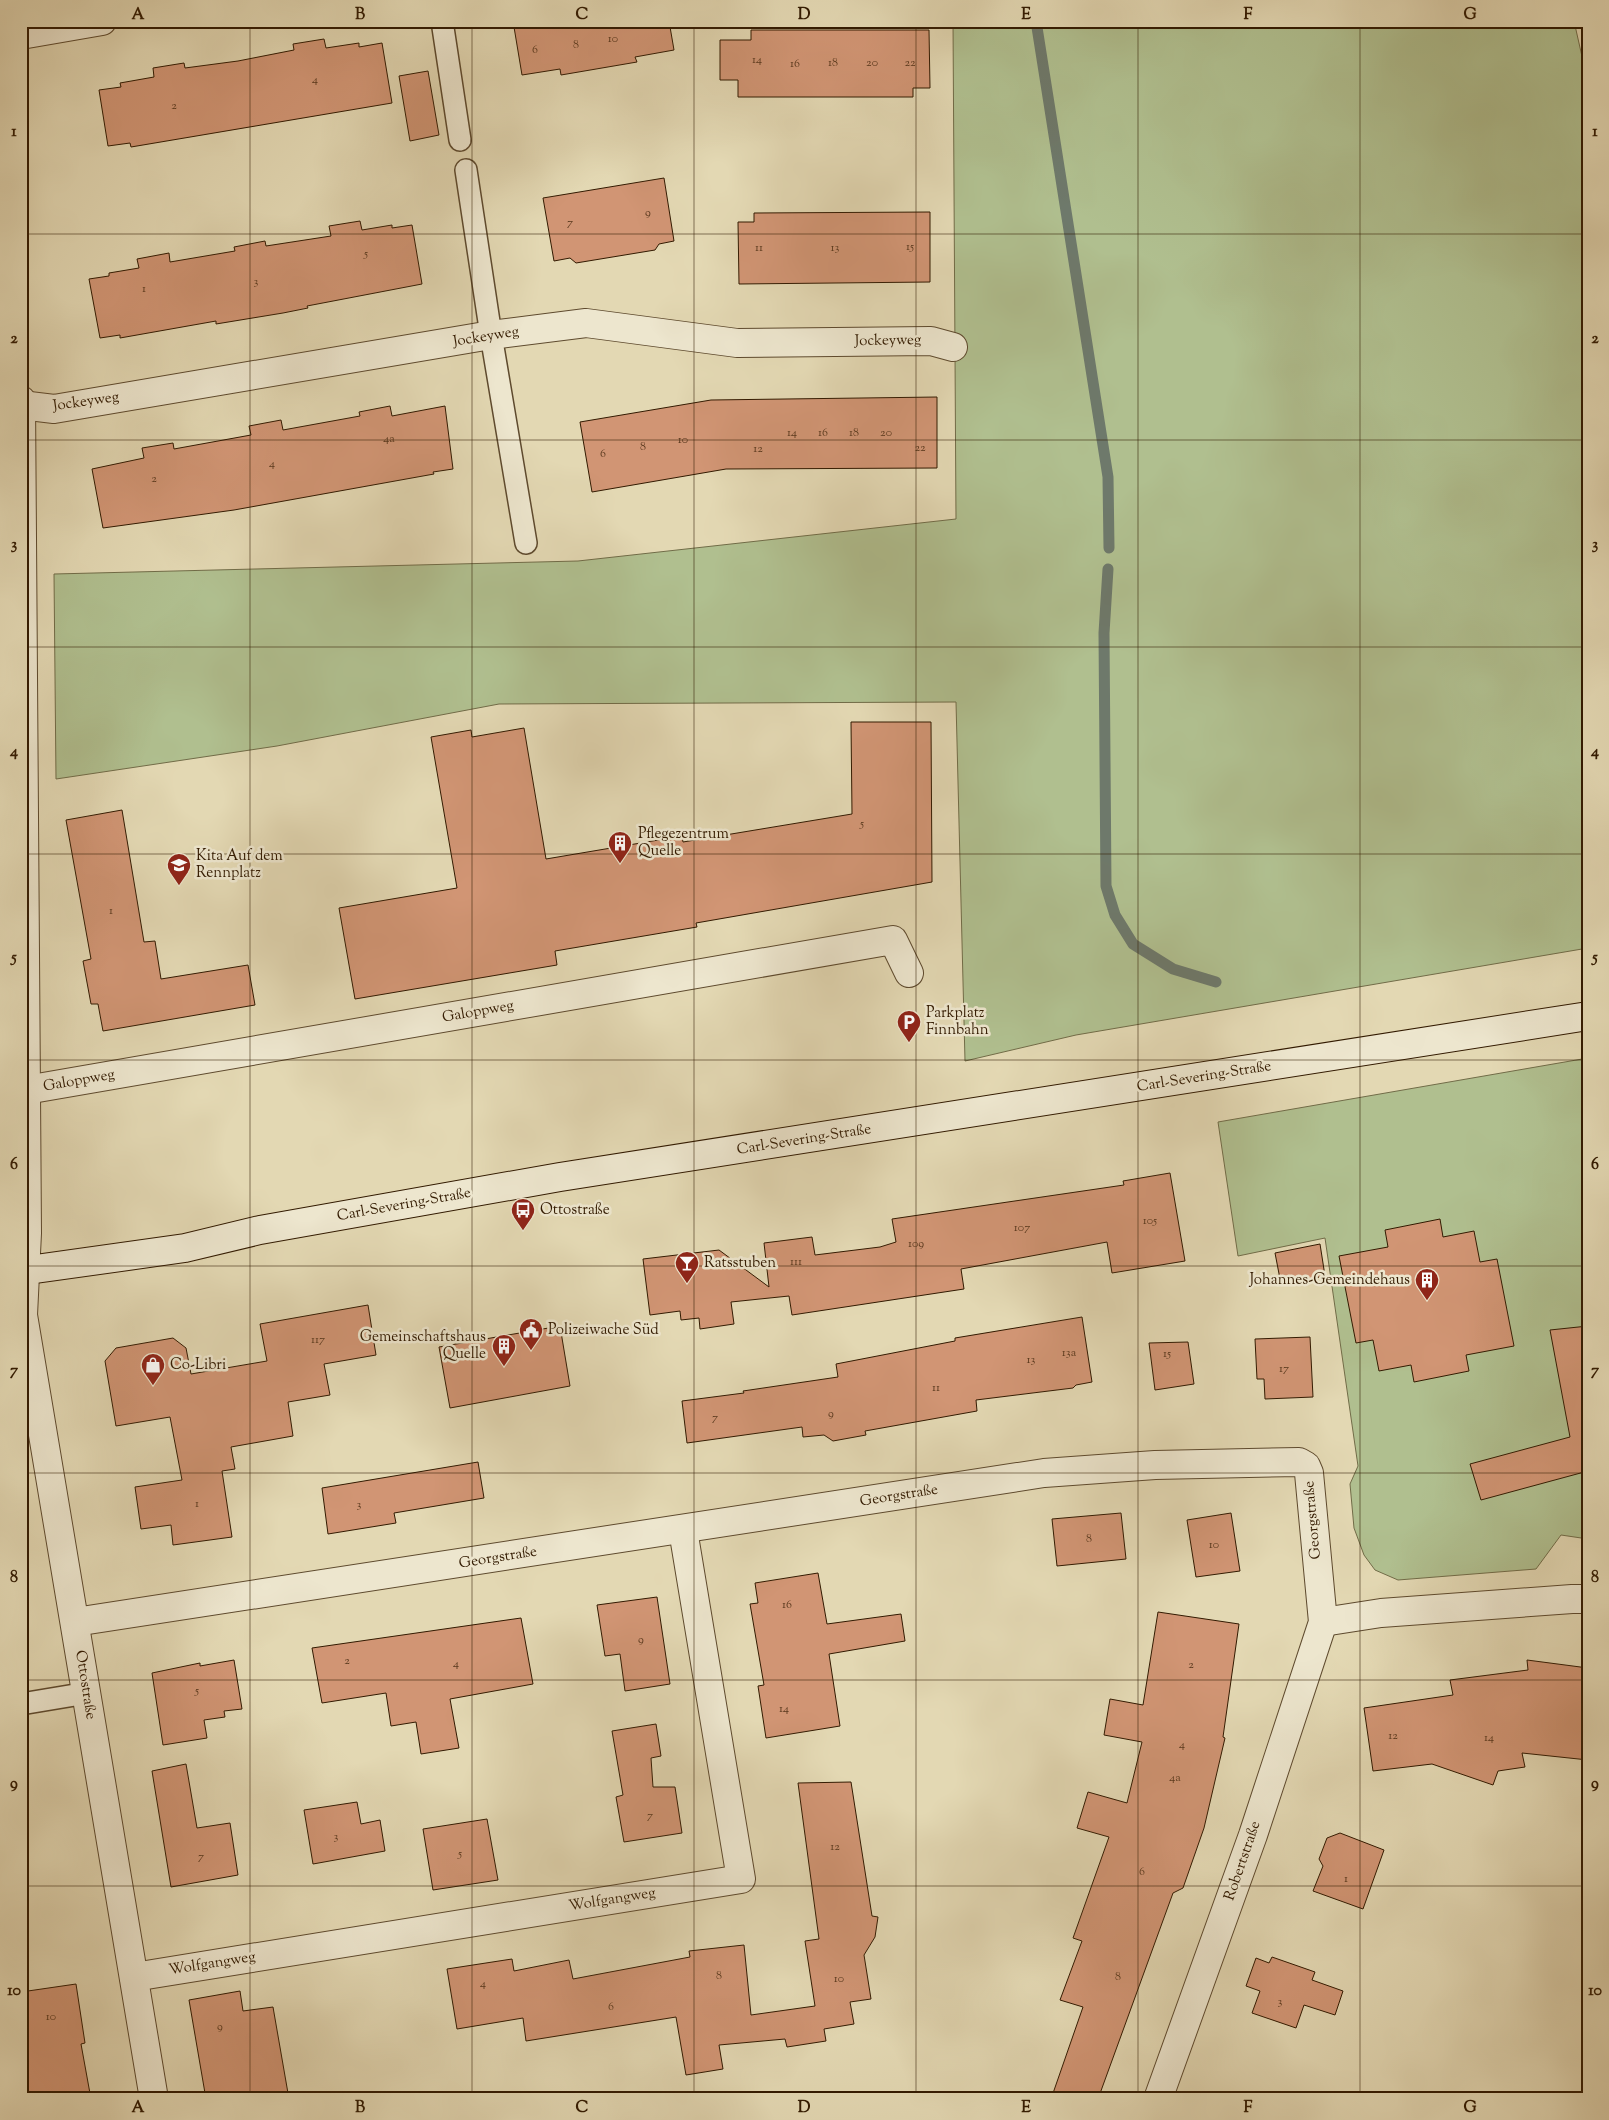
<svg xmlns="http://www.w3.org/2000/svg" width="1609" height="2120" viewBox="0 0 1609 2120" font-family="'Sorts Mill Goudy',serif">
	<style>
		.green { fill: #b0bf8f; stroke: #716c48 }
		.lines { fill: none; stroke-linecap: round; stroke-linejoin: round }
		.stream { stroke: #6e796b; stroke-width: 11 }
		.building { fill: #d19574; stroke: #321a01 }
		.lane-casing { stroke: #5e4a2e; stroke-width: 24 }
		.street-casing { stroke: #5e4a2e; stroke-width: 30 }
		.secondary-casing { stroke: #321a01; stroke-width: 30 }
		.lane { stroke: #ede6ce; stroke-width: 21 }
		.street { stroke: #ede6ce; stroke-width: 28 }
		.secondary { stroke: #ede6ce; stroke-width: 28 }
		.grid { fill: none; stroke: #321a01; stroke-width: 1; stroke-opacity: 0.55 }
		.labels { text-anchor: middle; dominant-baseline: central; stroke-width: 5; stroke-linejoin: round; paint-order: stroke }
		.number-label { font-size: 12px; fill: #5a391e }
		.street-label { font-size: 15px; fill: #321a01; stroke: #ede6ce }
		.poi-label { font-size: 15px; fill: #321a01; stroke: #ede6ce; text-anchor: start }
		.neatline { fill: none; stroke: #321a01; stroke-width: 2 }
		.grid-label { font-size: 16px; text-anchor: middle; font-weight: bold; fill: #321a01 }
	</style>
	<rect width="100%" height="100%" fill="#e3d8b3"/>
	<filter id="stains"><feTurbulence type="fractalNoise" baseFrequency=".004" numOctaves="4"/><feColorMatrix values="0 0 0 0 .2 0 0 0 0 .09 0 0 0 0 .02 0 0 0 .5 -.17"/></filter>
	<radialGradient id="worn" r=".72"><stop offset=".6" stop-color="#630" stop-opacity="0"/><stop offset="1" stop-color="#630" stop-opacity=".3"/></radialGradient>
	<!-- green -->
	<g class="green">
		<polygon points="953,21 1574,21 1588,83 1588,948 1076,1035 965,1061 956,702 499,704 277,746 56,779 54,574 578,561 956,519"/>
		<polygon points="1588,1058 1588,1539 1561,1535 1536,1569 1398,1580 1375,1570 1364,1555 1354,1528 1350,1484 1358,1466 1325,1238 1238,1256 1218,1122"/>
	</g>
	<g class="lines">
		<!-- stream -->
		<g class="stream">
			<polyline points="1036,21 1108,477 1109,548"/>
			<polyline points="1108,569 1104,633 1106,886 1115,915 1133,944 1173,969 1216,982"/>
		</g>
	</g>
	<!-- building -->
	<g class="building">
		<polygon points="513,21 669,21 674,50 635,57 637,62 561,75 560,69 522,75"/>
		<polygon points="751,30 929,30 930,88 913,88 913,97 738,97 738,80 720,80 720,40 751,40"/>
		<polygon points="324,39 326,48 359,43 359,47 382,43 392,103 131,147 130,143 108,146 99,90 121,87 120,83 154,77 153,68 184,63 185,68 238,61 294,50 293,44"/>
		<polygon points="428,71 439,135 410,141 399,76"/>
		<polygon points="664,178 674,241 659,244 655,250 576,263 570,258 554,261 543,198"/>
		<polygon points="930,212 930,282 739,284 738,222 754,222 754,213"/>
		<polygon points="360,221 362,230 392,225 392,228 412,225 422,284 307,306 308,308 283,313 216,324 216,321 120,338 120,335 100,338 89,279 109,276 109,273 139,268 137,259 169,253 170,262 235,251 234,247 265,241 266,246 331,236 329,226"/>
		<polygon points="937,397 937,468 726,469 592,492 580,422 711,400"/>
		<polygon points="390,406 392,416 445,406 453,469 433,472 434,474 234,510 103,528 92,469 144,458 142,448 173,443 174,449 251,435 249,426 281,420 283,430 360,416 359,412"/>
		<polygon points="851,722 931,722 932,882 696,923 697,927 555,951 557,965 355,999 339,908 457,888 431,737 471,730 472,737 524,728 546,859 682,836 683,842 852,814"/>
		<polygon points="122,810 144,942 155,941 161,979 248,965 255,1005 103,1031 98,1004 91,1004 83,961 91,959 66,820"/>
		<polygon points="1170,1173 1185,1261 1112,1273 1107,1242 961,1269 964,1289 792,1315 789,1296 731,1302 734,1324 700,1329 699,1318 681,1320 680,1311 650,1315 643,1259 719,1250 769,1287 764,1243 812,1237 815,1255 880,1247 896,1242 892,1219 1124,1185 1123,1181"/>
		<polygon points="1440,1219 1443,1237 1474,1231 1480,1262 1497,1259 1514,1346 1466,1355 1469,1371 1414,1382 1411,1365 1379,1371 1373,1340 1356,1343 1339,1256 1388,1247 1385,1230"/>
		<polygon points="1320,1244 1325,1276 1281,1284 1275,1253"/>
		<polygon points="368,1305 376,1355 324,1364 330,1395 288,1402 293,1436 231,1447 235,1469 222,1471 232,1537 173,1545 171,1525 141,1529 135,1487 182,1480 170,1417 116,1426 105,1361 116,1348 173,1338 186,1348 191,1374 267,1361 260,1324"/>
		<polygon points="1082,1317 1092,1382 1076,1385 1073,1388 976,1400 977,1411 865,1431 866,1435 833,1441 824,1435 803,1437 802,1427 687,1443 682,1401 744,1393 743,1391 838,1377 836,1364 955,1341 955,1338"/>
		<polygon points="560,1326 570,1386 450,1408 439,1347"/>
		<polygon points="1588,1326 1588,1471 1481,1500 1470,1464 1570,1437 1550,1330"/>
		<polygon points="1310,1337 1313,1397 1265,1399 1264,1379 1257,1379 1255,1339"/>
		<polygon points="1188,1342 1194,1384 1155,1390 1149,1343"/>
		<polygon points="478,1462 484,1498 394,1513 396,1523 328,1534 322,1488"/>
		<polygon points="1121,1513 1126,1559 1057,1566 1052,1519"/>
		<polygon points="1231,1513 1240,1571 1196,1577 1187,1520"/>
		<polygon points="818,1573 827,1624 901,1614 905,1641 829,1654 840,1726 766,1738 758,1686 764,1685 750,1604 758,1603 755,1583"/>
		<polygon points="657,1597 670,1684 625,1691 620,1654 605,1656 597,1605"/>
		<polygon points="1158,1612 1239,1624 1223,1737 1225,1738 1204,1828 1183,1888 1173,1893 1098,2099 1051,2099 1083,2007 1060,2000 1082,1941 1073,1938 1109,1837 1077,1828 1088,1792 1127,1803 1142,1742 1104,1735 1110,1699 1143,1705"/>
		<polygon points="521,1618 533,1684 450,1699 459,1748 421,1754 416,1722 391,1726 386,1693 322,1703 312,1648"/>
		<polygon points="234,1660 242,1709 224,1711 225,1717 204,1720 207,1738 163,1745 152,1673 200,1663 200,1666"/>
		<polygon points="1527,1660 1588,1668 1588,1760 1522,1753 1525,1767 1498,1771 1493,1785 1432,1764 1373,1771 1364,1708 1453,1695 1450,1680 1528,1670"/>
		<polygon points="656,1724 661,1756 651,1758 653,1787 675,1787 682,1833 624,1842 616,1797 623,1795 612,1731"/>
		<polygon points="186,1764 197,1828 230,1823 238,1875 171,1887 152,1771"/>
		<polygon points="851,1782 872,1916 878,1917 875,1937 864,1955 871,1999 850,2002 854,2024 824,2029 826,2041 787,2047 785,2039 719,2045 723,2069 686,2075 676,2017 526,2041 523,2018 457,2029 447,1969 512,1959 514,1971 569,1960 573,1979 690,1957 689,1951 744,1945 751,2015 815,2006 805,1941 819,1939 798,1783"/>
		<polygon points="357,1802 361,1824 380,1820 385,1851 313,1864 304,1810"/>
		<polygon points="487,1819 498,1880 433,1890 423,1829"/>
		<polygon points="1340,1833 1384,1850 1363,1909 1313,1891 1323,1866 1319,1859 1327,1838"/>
		<polygon points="1272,1957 1315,1972 1312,1980 1343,1991 1335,2015 1304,2005 1296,2028 1252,2013 1260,1991 1246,1986 1256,1958 1269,1963"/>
		<polygon points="76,1984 85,2043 81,2044 91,2099 21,2099 21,1992"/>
		<polygon points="240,1991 243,2011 273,2007 289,2099 206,2099 189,2000"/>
	</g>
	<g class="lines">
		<!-- lane casing -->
		<g class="lane-casing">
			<g id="lane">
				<polyline points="442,21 460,140"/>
				<polyline points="466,170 491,335 526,543"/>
				<polyline points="21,1704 87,1693"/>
			</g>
		</g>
		<!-- street casing -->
		<g class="street-casing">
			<g id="street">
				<polyline points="21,35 102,21"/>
				<polyline points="21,400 27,1233 23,1315 154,2099"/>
				<polyline points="21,405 54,409 491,335 586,323 737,343 931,341 953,347"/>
				<polyline points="26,1090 893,940 909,973"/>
				<polyline points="75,1622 1044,1473 1155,1465 1299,1462 1306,1466 1309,1473 1323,1622 1253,1835 1158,2099"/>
				<polyline points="1323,1622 1381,1613 1572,1599 1588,1599"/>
				<polyline points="134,1977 741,1879 683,1530"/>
			</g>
		</g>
		<!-- secondary casing -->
		<g class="secondary-casing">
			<polyline id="secondary" points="21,1271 185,1248 260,1230 560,1177 1588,1016"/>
		</g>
		<!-- lane -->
		<use href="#lane" class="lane"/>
		<!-- street -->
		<use href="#street" class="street"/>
		<!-- secondary -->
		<use href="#secondary" class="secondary"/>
	</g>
	<!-- grid -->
	<path class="grid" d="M250,21V2099M472,21V2099M694,21V2099M916,21V2099M1138,21V2099M1360,21V2099M21,234H1588M21,440H1588M21,647H1588M21,854H1588M21,1060H1588M21,1266H1588M21,1473H1588M21,1680H1588M21,1886H1588"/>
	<!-- icons -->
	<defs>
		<g id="building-pin" transform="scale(1.25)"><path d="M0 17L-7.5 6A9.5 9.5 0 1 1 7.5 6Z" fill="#8f2418" stroke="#ede6ce"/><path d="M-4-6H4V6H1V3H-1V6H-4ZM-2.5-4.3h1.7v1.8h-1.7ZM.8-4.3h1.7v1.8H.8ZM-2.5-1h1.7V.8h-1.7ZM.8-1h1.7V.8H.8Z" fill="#fff"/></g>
		<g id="school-pin" transform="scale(1.25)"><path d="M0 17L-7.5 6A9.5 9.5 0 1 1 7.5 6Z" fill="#8f2418" stroke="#ede6ce"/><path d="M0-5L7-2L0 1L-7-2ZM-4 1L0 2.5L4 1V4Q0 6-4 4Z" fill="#fff"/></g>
		<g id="parking-pin" transform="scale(1.25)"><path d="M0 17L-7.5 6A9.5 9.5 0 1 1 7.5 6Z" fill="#8f2418" stroke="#ede6ce"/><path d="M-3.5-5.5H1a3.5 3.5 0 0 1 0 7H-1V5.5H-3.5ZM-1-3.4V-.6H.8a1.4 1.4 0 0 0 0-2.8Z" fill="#fff"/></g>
		<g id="bus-pin" transform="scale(1.25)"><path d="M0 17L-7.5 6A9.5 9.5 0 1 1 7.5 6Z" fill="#8f2418" stroke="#ede6ce"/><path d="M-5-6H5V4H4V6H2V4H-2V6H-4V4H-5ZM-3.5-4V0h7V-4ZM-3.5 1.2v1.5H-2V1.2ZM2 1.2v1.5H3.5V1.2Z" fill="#fff"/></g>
		<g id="bar-pin" transform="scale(1.25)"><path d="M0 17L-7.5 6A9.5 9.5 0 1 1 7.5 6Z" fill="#8f2418" stroke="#ede6ce"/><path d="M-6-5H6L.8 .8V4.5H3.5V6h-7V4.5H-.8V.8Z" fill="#fff"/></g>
		<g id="civic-pin" transform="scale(1.25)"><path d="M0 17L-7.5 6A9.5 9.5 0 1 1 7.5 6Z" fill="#8f2418" stroke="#ede6ce"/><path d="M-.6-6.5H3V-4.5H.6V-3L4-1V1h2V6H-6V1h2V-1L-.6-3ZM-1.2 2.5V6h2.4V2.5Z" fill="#fff"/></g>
		<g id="shop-pin" transform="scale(1.25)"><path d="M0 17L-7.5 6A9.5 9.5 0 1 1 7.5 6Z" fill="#8f2418" stroke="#ede6ce"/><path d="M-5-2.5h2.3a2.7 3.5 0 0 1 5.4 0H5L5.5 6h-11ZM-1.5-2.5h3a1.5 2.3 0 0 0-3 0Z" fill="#fff"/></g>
	</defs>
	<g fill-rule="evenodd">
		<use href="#building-pin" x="620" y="843"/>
		<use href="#school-pin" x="179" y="865"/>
		<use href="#parking-pin" x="909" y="1022"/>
		<use href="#bus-pin" x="523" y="1210"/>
		<use href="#bar-pin" x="687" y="1263"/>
		<use href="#building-pin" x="1427" y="1280"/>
		<use href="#civic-pin" x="531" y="1330"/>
		<use href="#building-pin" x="504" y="1346"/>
		<use href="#shop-pin" x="153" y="1365"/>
	</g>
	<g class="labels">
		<!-- number labels -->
		<g class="number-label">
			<text x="613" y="39">10</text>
			<text x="576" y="45">8</text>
			<text x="535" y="50">6</text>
			<text x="757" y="60">14</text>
			<text x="833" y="63">18</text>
			<text x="872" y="63">20</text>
			<text x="910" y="63">22</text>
			<text x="795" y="64">16</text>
			<text x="315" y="80">4</text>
			<text x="174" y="106">2</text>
			<text x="648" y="213">9</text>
			<text x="570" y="223">7</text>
			<text x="910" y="247">15</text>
			<text x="759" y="248">11</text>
			<text x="835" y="248">13</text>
			<text x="366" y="254">5</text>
			<text x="256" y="282">3</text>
			<text x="144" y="289">1</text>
			<text x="792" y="433">14</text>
			<text x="823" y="433">16</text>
			<text x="854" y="433">18</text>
			<text x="886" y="433">20</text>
			<text x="389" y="439">4a</text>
			<text x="683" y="440">10</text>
			<text x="643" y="447">8</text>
			<text x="920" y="448">22</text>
			<text x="758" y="449">12</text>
			<text x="603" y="454">6</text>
			<text x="272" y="464">4</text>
			<text x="154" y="479">2</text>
			<text x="862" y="824">5</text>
			<text x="111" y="911">1</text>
			<text x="1150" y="1221">105</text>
			<text x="1022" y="1228">107</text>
			<text x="916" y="1244">109</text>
			<text x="796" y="1262">111</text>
			<text x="318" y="1340">117</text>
			<text x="1069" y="1353">13a</text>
			<text x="1167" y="1354">15</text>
			<text x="1031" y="1360">13</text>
			<text x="1284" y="1369">17</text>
			<text x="936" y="1388">11</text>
			<text x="831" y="1414">9</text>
			<text x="715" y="1418">7</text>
			<text x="197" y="1504">1</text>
			<text x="359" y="1505">3</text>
			<text x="1089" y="1539">8</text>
			<text x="1214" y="1545">10</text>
			<text x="787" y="1605">16</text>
			<text x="641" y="1640">9</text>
			<text x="347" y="1661">2</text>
			<text x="456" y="1664">4</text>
			<text x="1191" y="1665">2</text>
			<text x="197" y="1691">5</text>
			<text x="784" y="1709">14</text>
			<text x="1393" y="1736">12</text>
			<text x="1489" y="1738">14</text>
			<text x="1182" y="1745">4</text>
			<text x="1175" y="1778">4a</text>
			<text x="650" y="1816">7</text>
			<text x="336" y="1837">3</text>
			<text x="835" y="1847">12</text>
			<text x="460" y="1854">5</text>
			<text x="201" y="1857">7</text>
			<text x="1142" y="1872">6</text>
			<text x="1346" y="1879">1</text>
			<text x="719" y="1976">8</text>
			<text x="1118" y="1977">8</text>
			<text x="839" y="1979">10</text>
			<text x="483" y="1984">4</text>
			<text x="1280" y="2002">3</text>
			<text x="611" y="2007">6</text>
			<text x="51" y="2017">10</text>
			<text x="220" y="2027">9</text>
		</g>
		<!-- street labels -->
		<g class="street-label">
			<text transform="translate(486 337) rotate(-9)">Jockeyweg</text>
			<text transform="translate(888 341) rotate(-1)">Jockeyweg</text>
			<text transform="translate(86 402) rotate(-8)">Jockeyweg</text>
			<text transform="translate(478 1012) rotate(-10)">Galoppweg</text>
			<text transform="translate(1204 1077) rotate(-9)">Carl-Severing-Straße</text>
			<text transform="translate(79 1081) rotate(-10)">Galoppweg</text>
			<text transform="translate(804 1140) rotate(-9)">Carl-Severing-Straße</text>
			<text transform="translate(404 1205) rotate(-10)">Carl-Severing-Straße</text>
			<text transform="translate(899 1496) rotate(-9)">Georgstraße</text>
			<text transform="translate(1313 1520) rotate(-95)">Georgstraße</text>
			<text transform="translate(498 1558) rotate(-9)">Georgstraße</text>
			<text transform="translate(85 1685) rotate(81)">Ottostraße</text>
			<text transform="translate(1243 1861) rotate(-71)">Robertstraße</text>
			<text transform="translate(612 1900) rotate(-9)">Wolfgangweg</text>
			<text transform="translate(212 1964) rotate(-9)">Wolfgangweg</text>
		</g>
		<!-- poi labels -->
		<g class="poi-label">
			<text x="638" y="834">Pflegezentrum<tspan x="638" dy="17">Quelle</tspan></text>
			<text x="196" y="856">Kita Auf dem<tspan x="196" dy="17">Rennplatz</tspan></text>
			<text x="926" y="1013">Parkplatz<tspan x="926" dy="17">Finnbahn</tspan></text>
			<text x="540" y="1210">Ottostraße</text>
			<text x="704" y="1263">Ratsstuben</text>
			<text x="1410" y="1280" text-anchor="end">Johannes-Gemeindehaus</text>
			<text x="548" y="1330">Polizeiwache Süd</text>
			<text x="486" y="1337" text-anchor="end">Gemeinschaftshaus<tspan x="486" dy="17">Quelle</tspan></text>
			<text x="170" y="1365">Co-Libri</text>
		</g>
	</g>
	<!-- margin -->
	<rect width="1609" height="2120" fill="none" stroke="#e3d8b3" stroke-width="55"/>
	<rect x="28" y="28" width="1554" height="2064" class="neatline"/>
	<g class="grid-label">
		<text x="138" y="19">A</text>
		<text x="360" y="19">B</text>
		<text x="582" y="19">C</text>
		<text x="804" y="19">D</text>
		<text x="1026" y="19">E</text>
		<text x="1248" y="19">F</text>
		<text x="1470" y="19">G</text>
		<text x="14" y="136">1</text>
		<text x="1595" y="136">1</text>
		<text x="14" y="343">2</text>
		<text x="1595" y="343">2</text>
		<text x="14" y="549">3</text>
		<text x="1595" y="549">3</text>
		<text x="14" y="756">4</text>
		<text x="1595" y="756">4</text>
		<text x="14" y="962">5</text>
		<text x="1595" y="962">5</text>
		<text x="14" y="1169">6</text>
		<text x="1595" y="1169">6</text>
		<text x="14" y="1375">7</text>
		<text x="1595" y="1375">7</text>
		<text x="14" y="1582">8</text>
		<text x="1595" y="1582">8</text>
		<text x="14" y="1788">9</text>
		<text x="1595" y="1788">9</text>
		<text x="14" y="1995">10</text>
		<text x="1595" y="1995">10</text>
		<text x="138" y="2112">A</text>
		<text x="360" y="2112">B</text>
		<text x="582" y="2112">C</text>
		<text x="804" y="2112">D</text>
		<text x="1026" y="2112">E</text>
		<text x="1248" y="2112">F</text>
		<text x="1470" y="2112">G</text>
	</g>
	<rect width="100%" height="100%" filter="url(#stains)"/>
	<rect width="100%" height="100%" fill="url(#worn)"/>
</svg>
